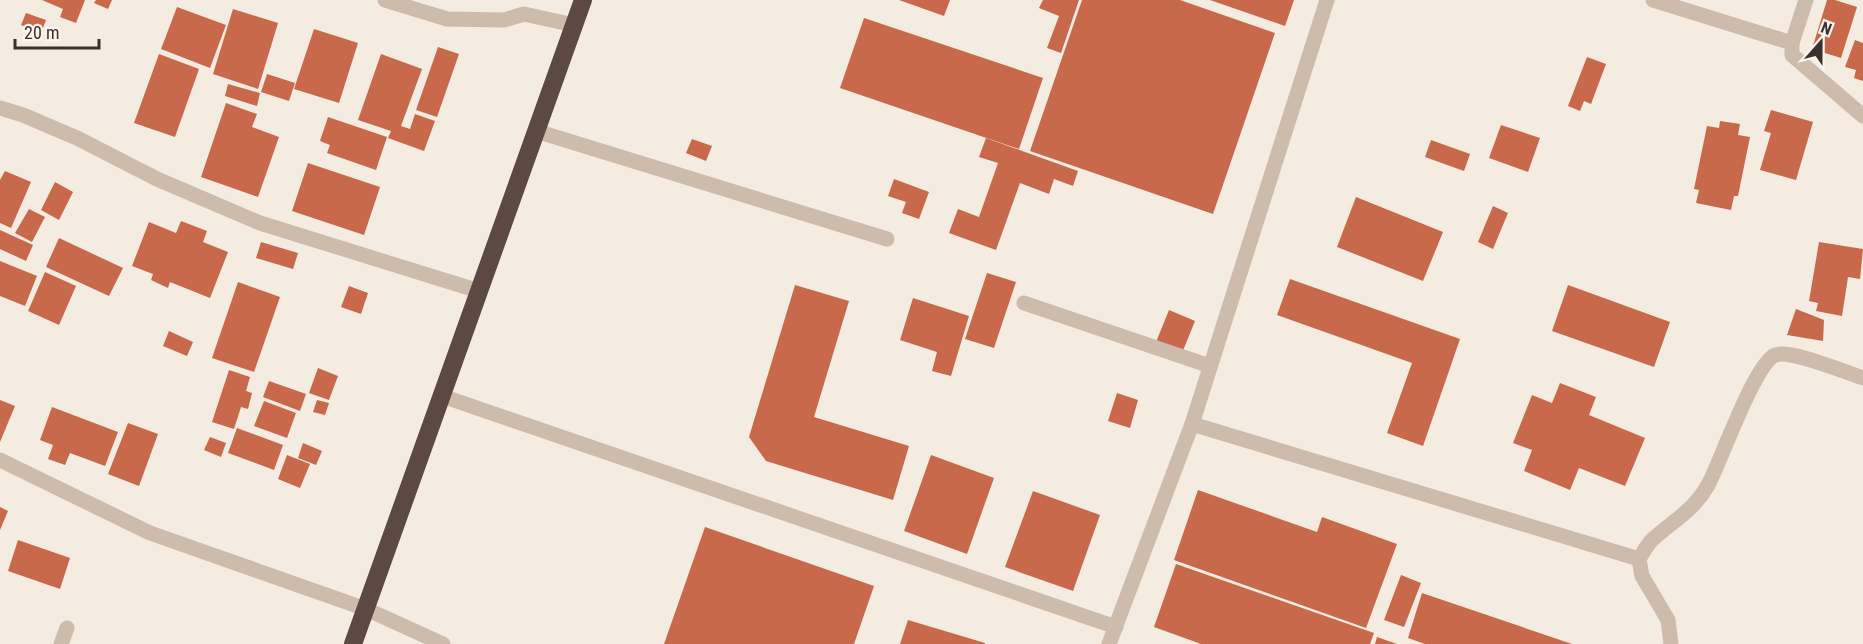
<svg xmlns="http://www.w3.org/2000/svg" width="1863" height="644" viewBox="0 0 1863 644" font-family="'Roboto Condensed',sans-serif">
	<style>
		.building { fill: #c8694b }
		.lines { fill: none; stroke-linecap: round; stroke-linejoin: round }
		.minor { stroke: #cdbbac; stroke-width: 15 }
		.highway { stroke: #5c4a42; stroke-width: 18 }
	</style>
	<rect width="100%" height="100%" fill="#f4ebe1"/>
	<!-- building -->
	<g class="building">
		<polygon points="42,0 85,0 76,23 60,17 63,9"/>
		<polygon points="96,0 112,0 108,9 94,3"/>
		<polygon points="899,0 950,0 944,16"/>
		<polygon points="1043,0 1079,0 1061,53 1047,48 1059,16 1039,8"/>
		<polygon points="1082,0 1180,0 1275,33 1213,214 1030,151"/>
		<polygon points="1210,0 1294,0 1285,26"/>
		<polygon points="1827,0 1835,0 1857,7 1841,58 1812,49"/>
		<polygon points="177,7 226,25 210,68 161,49"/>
		<polygon points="233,9 278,23 258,89 213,74"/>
		<polygon points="26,13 46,20 41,33 21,25"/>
		<polygon points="864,18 1043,78 1019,149 840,88"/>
		<polygon points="314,29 358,43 339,103 294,89"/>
		<polygon points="1855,40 1863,43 1863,81 1854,78 1856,70 1845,67"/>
		<polygon points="438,47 459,54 437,117 416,110"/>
		<polygon points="159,54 199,69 175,137 134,123"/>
		<polygon points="381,54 422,69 401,126 410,129 415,114 435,121 424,151 388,138 391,131 358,120"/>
		<polygon points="1587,57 1606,64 1591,104 1584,101 1580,111 1568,106"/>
		<polygon points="267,74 295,83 289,101 261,92"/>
		<polygon points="228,84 260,93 257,106 225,96"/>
		<polygon points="226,103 257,114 252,127 279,137 258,197 201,177"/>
		<polygon points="1771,110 1813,122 1796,180 1760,170 1771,133 1764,131"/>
		<polygon points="328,117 387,137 376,170 327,153 330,145 320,141"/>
		<polygon points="1720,121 1740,124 1738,135 1750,137 1738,196 1734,196 1731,210 1696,203 1699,190 1694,189 1707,126 1719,128"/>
		<polygon points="1501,125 1540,138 1528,172 1489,158"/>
		<polygon points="986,138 1078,171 1073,186 1054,179 1049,194 1020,183 996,250 949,233 958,209 979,217 998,163 979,157"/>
		<polygon points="692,139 712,146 706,161 686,153"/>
		<polygon points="1431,140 1470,154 1464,171 1425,157"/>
		<polygon points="308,163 380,187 364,235 292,211"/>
		<polygon points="5,171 31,182 11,228 0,223 0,180"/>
		<polygon points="894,179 929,192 919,219 902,213 906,202 888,196"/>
		<polygon points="55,182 73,192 59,220 41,210"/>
		<polygon points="1356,197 1443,232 1423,281 1337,247"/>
		<polygon points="1493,206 1508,213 1493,249 1478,242"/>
		<polygon points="29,209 45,217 32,242 15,233"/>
		<polygon points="181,221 207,231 203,242 228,252 210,298 170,282 168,288 151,280 153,274 132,266 149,222 176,233"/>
		<polygon points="0,230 33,245 26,261 0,249"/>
		<polygon points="59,238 123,268 109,296 46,267"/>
		<polygon points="261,242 298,253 293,269 256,258"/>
		<polygon points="1819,242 1863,249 1860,279 1848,277 1842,316 1816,311 1818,303 1809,301"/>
		<polygon points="0,261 37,276 25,306 0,296"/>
		<polygon points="45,272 76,286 59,325 28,311"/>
		<polygon points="987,273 1016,282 994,348 965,339"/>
		<polygon points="1290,279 1460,339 1423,446 1387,433 1412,363 1277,315"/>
		<polygon points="238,282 280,297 254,372 212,358"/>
		<polygon points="795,285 849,301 814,417 909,446 893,500 766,461 749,437"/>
		<polygon points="1568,285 1670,322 1654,367 1552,331"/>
		<polygon points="349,286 368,293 361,314 341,307"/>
		<polygon points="913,298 969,316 951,376 932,371 937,352 900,340"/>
		<polygon points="1796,309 1824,320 1823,341 1787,335"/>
		<polygon points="1169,310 1195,321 1182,353 1156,342"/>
		<polygon points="169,331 193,342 187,356 163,346"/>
		<polygon points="318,368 338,376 329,400 309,393"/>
		<polygon points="229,370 250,377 246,391 252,393 248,409 241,407 234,429 212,422"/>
		<polygon points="269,381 306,394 300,411 263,397"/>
		<polygon points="1560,383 1596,397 1589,415 1645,438 1625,486 1579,468 1570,490 1524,471 1532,450 1513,443 1532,395 1552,403"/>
		<polygon points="1117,393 1138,400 1130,428 1108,421"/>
		<polygon points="0,400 15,406 0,442"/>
		<polygon points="317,400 329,403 325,415 313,412"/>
		<polygon points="264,401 296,413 287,438 254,426"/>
		<polygon points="52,407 118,432 105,466 70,453 65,465 48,459 53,445 40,440"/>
		<polygon points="128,423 158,434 139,486 108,474"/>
		<polygon points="237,428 283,445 274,470 228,453"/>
		<polygon points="210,437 226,443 221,457 204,450"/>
		<polygon points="303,443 322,451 316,465 298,458"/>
		<polygon points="287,455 310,464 300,488 278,479"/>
		<polygon points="931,455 994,478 967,554 904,531"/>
		<polygon points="1198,490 1317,532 1322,517 1397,544 1366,628 1174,560"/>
		<polygon points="1033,491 1100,515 1073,591 1005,567"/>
		<polygon points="0,507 8,511 0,530"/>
		<polygon points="705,527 874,586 854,644 664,644"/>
		<polygon points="18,540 70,558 60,589 8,571"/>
		<polygon points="1176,564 1374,633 1370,644 1201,644 1154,627"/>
		<polygon points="1401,575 1421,583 1404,627 1384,620"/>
		<polygon points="1422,593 1572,644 1425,644 1408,638"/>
		<polygon points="908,620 985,643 985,644 900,644"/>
		<polygon points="1377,637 1397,644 1375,644"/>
	</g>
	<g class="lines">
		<!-- minor -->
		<g class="minor">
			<polyline points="385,0 447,19 504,20 524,14 574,25"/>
			<polyline points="1653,0 1792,43"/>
			<polyline points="1806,0 1792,43 1792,55 1863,116"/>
			<polyline points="0,108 23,115 77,138 157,179 260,223 479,291"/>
			<polyline points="536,131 887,239"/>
			<polyline points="1024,303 1210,366"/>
			<polyline points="442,396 1116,627"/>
			<polyline points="1192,424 1639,559"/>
			<polyline points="0,460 150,533 366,609 443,644"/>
			<polyline points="61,644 67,628"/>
			<polyline points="1109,644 1192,424 1327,0"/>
			<path d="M1671,644L1668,620L1642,576L1639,559C1643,553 1647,545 1652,540C1673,520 1693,512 1708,485C1721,461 1754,365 1775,355C1790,349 1845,372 1863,378"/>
		</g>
		<!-- highway -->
		<polyline class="highway" points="353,644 583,0"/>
	</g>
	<!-- north arrow -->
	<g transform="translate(1821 42) rotate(21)" stroke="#fbf5ee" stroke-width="4.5" paint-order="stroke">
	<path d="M0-4.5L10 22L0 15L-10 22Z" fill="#3b302b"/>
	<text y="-9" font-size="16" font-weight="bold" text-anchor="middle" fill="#3b302b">N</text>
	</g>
	<!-- scale -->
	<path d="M15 39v9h84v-9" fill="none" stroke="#3b302b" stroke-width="3"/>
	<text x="24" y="39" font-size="18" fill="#3b302b" stroke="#fbf5ee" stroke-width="4.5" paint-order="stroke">20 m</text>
</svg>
